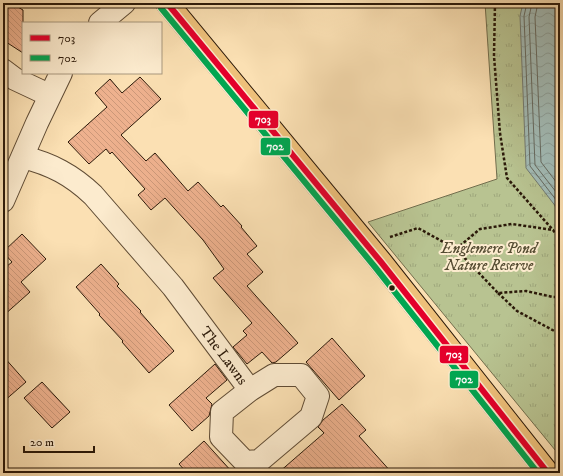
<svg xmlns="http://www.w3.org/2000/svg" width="563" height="476" viewBox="0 0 563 476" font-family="'IM FELL DW Pica',serif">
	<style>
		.grass { fill: url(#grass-tufts); stroke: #726e4d }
		.water { fill: url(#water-waves); stroke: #727a71 }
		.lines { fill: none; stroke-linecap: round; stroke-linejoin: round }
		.shore { stroke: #666a60; stroke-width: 1 }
		.building { fill: url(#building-back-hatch); stroke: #2b1909 }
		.minor-casing { stroke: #5f4b34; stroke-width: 24 }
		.primary-casing { stroke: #2b1909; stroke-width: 24 }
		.path { stroke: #2b1909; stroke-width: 2.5; stroke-dasharray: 3 2; stroke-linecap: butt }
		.minor { stroke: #fcebce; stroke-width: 22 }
		.primary { stroke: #eec07a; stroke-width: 22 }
		.bus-1-casing { stroke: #fcebce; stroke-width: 9 }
		.bus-2-casing { stroke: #fcebce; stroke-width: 9 }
		.bus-1 { stroke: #e4002b; stroke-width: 6 }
		.bus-2 { stroke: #00a651; stroke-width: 6 }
		.bus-dot { fill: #2b1909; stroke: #fcebce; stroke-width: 1.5 }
		.labels { text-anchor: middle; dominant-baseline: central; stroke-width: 4; stroke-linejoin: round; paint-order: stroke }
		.park-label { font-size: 15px; font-style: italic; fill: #554c32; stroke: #fcebce }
		.street-label { font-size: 15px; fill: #2b1909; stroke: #fcebce }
		.line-badge { stroke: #fcebce; stroke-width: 1.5 }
		.badge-label { font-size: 11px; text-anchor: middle; font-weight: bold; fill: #fff }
	</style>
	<defs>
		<pattern id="grass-tufts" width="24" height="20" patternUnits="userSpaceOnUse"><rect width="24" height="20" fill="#b8c391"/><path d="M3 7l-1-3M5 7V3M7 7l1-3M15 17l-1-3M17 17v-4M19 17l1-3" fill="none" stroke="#9ea77c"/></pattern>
		<pattern id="water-waves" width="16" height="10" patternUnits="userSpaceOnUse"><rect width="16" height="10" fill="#a2bbb6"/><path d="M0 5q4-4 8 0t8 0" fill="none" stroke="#8ca09b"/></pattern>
		<pattern id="building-back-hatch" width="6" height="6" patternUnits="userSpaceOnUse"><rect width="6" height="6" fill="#eeb18e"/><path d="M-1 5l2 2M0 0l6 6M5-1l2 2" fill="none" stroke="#cc9879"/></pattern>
	</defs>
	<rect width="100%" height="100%" fill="#fbe0b3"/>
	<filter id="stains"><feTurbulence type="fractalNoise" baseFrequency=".005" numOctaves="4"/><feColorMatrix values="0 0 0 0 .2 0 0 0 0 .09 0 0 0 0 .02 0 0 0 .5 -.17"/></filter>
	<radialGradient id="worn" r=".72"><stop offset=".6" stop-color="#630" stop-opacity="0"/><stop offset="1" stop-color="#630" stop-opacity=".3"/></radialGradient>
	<!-- grass -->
	<polygon class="grass" points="485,3 560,3 560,456 368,222 497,179"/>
	<!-- water -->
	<polygon class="water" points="523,3 560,3 560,212 526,168 520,16"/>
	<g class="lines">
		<!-- shore -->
		<g class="shore">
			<polyline points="527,3 524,16 530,166 560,205"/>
			<polyline points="532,3 529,17 535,165 560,197"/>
			<polyline points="538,3 535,17 541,162 560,187"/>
		</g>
	</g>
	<!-- building -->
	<g class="building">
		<polygon points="3,3 11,3 23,10 23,53 3,40"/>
		<polygon points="140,77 161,99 121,135 146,161 155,153 188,191 198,182 221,207 223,205 242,226 241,227 257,246 247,254 263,272 247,286 298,343 276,362 272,363 262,352 247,364 233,347 247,335 243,331 252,323 213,278 224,269 203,240 165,198 151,210 138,195 145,189 112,152 110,154 106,149 89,164 68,142 107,107 95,93 110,79 122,93"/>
		<polygon points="22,234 46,259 21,282 30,292 3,316 3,263 6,267 12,262 3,252"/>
		<polygon points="101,264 119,284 117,286 141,311 140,312 174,351 149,373 122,342 123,341 99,315 100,314 76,287"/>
		<polygon points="332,338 365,376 339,400 306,362"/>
		<polygon points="3,356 26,382 3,402"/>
		<polygon points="215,364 227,380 206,398 212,404 209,416 192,431 169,405"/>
		<polygon points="42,382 70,412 52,428 24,398"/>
		<polygon points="342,404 366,430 359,436 392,473 278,473 324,433 318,427 323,420"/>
		<polygon points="204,441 233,473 187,473 179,464"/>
	</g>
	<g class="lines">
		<!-- minor casing -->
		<g class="minor-casing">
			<g id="minor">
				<polyline points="100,23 124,3"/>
				<polyline points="3,70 15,79 49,95"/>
				<path id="s1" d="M23,157C51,164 72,175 93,195L173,287L250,390L222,412L221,437L245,462L259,461L311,417L318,396L301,375H274L250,390"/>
				<polyline points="3,201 37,123 61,73"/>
			</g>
		</g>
		<!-- primary casing -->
		<g class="primary-casing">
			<polyline id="primary" points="167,3 381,262 548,473"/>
		</g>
		<!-- path -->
		<g class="path">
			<polyline points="495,3 494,56 500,133 507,178 553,230"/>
			<polyline points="390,237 418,228 456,249 498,293 526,291 553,297 560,297"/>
			<polyline points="456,249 480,229 512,224 553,230 560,240"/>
			<polyline points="498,293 517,311 560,334"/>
		</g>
		<!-- minor -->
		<use href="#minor" class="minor"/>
		<!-- primary -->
		<use href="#primary" class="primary"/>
		<!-- bus-1 casing -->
		<g class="bus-1-casing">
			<polyline id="bus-1" points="167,3 381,262 548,473"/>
		</g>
		<!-- bus-2 casing -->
		<g class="bus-2-casing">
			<polyline id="bus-2" points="161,8 375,267 538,473"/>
		</g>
		<!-- bus-1 -->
		<use href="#bus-1" class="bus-1"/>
		<!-- bus-2 -->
		<use href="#bus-2" class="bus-2"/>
	</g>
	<!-- markers -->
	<circle class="bus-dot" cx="392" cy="288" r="3.5"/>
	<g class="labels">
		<!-- park labels -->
		<g class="park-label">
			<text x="489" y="248">Englemere Pond<tspan x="489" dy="17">Nature Reserve</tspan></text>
		</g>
		<!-- street labels -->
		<g class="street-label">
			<text stroke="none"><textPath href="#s1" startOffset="288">The Lawns</textPath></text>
		</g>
	</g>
	<g class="line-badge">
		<rect x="248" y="110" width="31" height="19" rx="4" fill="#e4002b"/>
		<rect x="260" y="137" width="31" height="19" rx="4" fill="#00a651"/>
		<rect x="439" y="345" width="30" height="19" rx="4" fill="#e4002b"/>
		<rect x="449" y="370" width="30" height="19" rx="4" fill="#00a651"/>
	</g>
	<g class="badge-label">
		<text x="263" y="123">703</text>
		<text x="275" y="150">702</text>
		<text x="454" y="358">703</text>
		<text x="464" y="383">702</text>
	</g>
	<!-- margin -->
	<rect width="563" height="476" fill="none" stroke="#fbe0b3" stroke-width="16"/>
	<rect x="4" y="4" width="555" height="468" fill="none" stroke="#2b1909" stroke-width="2"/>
	<rect x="8" y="8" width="547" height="460" fill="none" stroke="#2b1909"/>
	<!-- legend -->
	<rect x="22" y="22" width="140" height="52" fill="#fcebce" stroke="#a8977f"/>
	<rect x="30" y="35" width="20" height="6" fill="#e4002b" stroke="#a8977f"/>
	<text x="58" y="42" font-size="12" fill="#2b1909">703</text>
	<rect x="30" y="55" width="20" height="6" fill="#00a651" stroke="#a8977f"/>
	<text x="58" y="62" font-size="12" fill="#2b1909">702</text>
	<!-- scale -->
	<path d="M24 446v6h70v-6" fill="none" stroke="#2b1909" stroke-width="2"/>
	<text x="30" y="446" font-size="12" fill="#2b1909" stroke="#fcebce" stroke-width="3" paint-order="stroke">20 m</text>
	<rect width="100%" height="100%" filter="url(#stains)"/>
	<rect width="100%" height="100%" fill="url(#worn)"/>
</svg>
